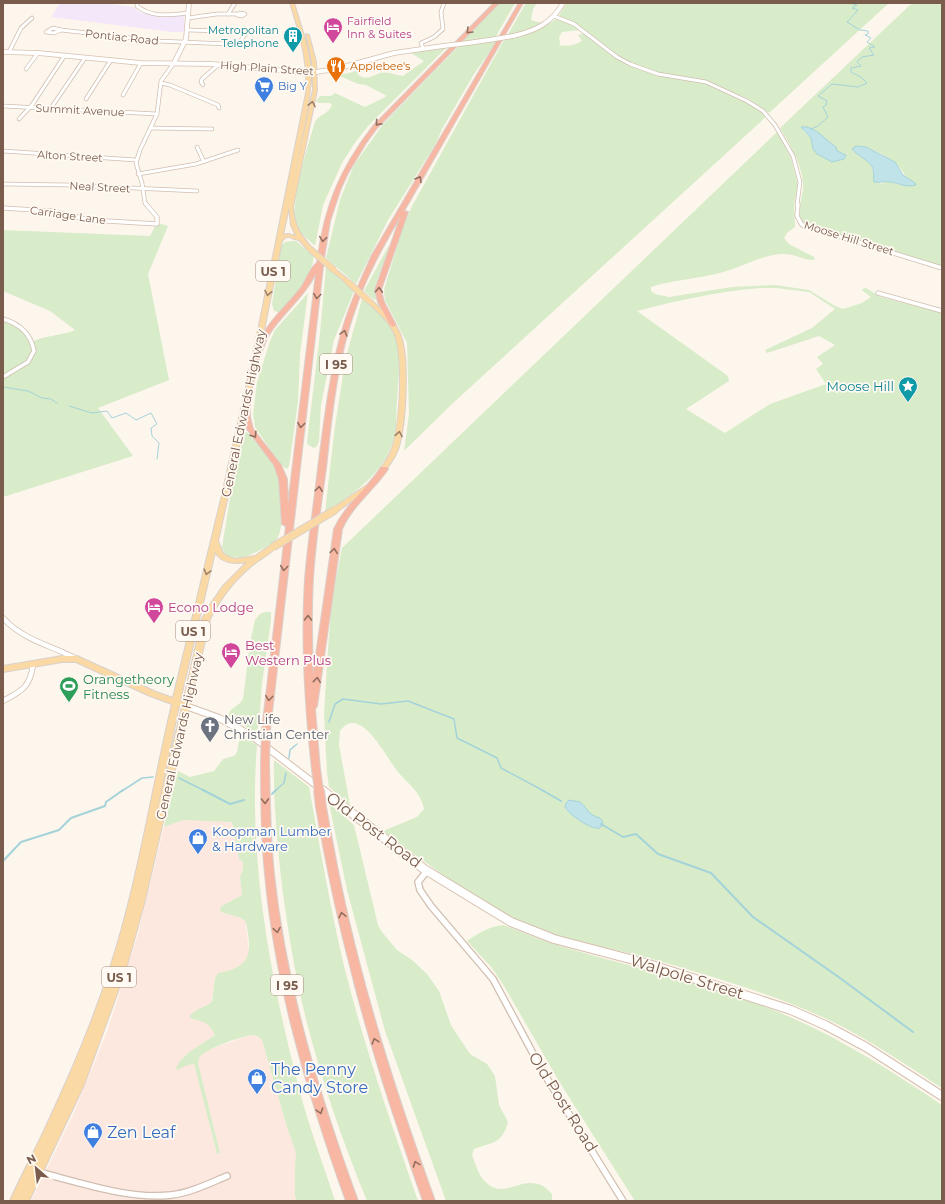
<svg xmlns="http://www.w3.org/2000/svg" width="945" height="1204" viewBox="0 0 945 1204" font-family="Montserrat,sans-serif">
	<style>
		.commercial { fill: #fde8e0 }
		.education { fill: #f3e8fa }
		.green { fill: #d8ecc9; fill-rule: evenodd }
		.water { fill: #bfe3e8; stroke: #a5d3da }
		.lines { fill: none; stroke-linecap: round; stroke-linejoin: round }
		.stream-far2 { stroke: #a5d3da; stroke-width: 1 }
		.stream-far1 { stroke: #a5d3da; stroke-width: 1.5 }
		.stream { stroke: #a5d3da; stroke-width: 2 }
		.street-far3-casing { stroke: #d1beb0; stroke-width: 4.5 }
		.street-far2-casing { stroke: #d1beb0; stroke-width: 5 }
		.street-far1-casing { stroke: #d1beb0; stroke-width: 6 }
		.street-casing { stroke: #d1beb0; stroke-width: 8 }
		.secondary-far2-casing { stroke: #d6c0b0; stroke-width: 5.5 }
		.secondary-far1-casing { stroke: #d6c0b0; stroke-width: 8 }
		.secondary-casing { stroke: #d6c0b0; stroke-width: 10 }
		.primary-casing { stroke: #dad1cd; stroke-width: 2 }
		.highway-casing { stroke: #dad1cd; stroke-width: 2 }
		.street-far3 { stroke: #fff; stroke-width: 3 }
		.street-far2 { stroke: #fff; stroke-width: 3.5 }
		.street-far1 { stroke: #fff; stroke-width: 4.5 }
		.street { stroke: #fff; stroke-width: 5.5 }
		.secondary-far2 { stroke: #fff; stroke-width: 4 }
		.secondary-far1 { stroke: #fff; stroke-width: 6 }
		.secondary { stroke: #fff; stroke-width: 8 }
		.primary { fill: #fbd9a5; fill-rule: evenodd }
		.highway { fill: #f7b7a3; fill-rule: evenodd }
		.secondary-bridge-casing { stroke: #d6c0b0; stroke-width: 5.5; stroke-linecap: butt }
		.primary-bridge-far1-casing { stroke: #dad1cd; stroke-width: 7; stroke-linecap: butt }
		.primary-bridge-casing { stroke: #dad1cd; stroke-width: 9; stroke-linecap: butt }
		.highway-bridge-far1-casing { stroke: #dad1cd; stroke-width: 10; stroke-linecap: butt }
		.highway-bridge-casing { stroke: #dad1cd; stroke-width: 12; stroke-linecap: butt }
		.secondary-bridge { stroke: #fff; stroke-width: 4 }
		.primary-bridge-far1 { stroke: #fbd9a5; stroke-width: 5.5 }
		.primary-bridge { stroke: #fbd9a5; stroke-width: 7 }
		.highway-bridge-far1 { stroke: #f7b7a3; stroke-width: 8 }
		.highway-bridge { stroke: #f7b7a3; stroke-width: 10 }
		.oneway { stroke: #936e5e }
		.oneway2 { stroke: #a18267 }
		.labels { text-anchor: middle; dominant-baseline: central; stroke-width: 3.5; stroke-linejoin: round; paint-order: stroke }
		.far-hotel-label { font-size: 11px; fill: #b23c85; stroke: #fffaf3; text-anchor: start }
		.far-culture-label { font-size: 11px; fill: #0d838f; stroke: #fffaf3; text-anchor: end }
		.far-street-label { font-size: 11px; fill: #7a5c4d; stroke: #fffaf3 }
		.far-food-label { font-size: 11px; fill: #c56008; stroke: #fffaf3; text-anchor: start }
		.far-shop-label { font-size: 11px; fill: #366cbe; stroke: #fffaf3; text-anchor: start }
		.shield { fill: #fffaf3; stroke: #a28b7f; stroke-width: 1 }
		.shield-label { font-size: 12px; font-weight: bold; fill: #7a5c4d }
		.culture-label { font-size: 13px; fill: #0d838f; stroke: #fffaf3; text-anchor: end }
		.street-label { font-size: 13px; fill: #7a5c4d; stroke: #fffaf3 }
		.hotel-label { font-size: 13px; fill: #b23c85; stroke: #fffaf3; text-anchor: start }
		.leisure-label { font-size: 13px; fill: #27864d; stroke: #fffaf3; text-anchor: start }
		.worship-label { font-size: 13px; fill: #5b616d; stroke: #fffaf3; text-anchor: start }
		.shop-label { font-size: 13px; fill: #366cbe; stroke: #fffaf3; text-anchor: start }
		.near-street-label { font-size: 16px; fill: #7a5c4d; stroke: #fffaf3 }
		.near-shop-label { font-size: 16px; fill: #366cbe; stroke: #fffaf3; text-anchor: start }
	</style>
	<rect width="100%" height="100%" fill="#fdf6ec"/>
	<!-- commercial -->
	<polygon class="commercial" points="183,820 232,821 239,859 243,862 244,865 240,877 242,895 220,907 221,912 241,918 246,922 249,954 243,964 229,971 218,973 215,978 212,1002 204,1007 194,1011 197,1020 204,1021 212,1029 215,1035 184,1056 179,1069 186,1065 194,1064 217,1154 220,1153 198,1063 200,1056 211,1049 250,1035 257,1036 262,1040 286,1124 297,1153 295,1167 295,1196 297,1201 31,1201 73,1115 107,1032 137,937 164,827"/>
	<!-- education -->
	<polygon class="education" points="60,3 104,3 134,7 139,12 151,15 184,15 185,32 173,32 51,17"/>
	<!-- green -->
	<g class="green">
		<polygon points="499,3 515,3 495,38 461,42"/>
		<polygon points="526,3 537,3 533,9 531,20 542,23 535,27 507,36"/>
		<polygon points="567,3 889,3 769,113 749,99 708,82 696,78 663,75 629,62 610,50 588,32 560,16 559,15"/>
		<path d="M919,3H942V267C896,250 849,238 802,223C797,211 801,202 803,190C805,170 790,144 780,128L910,5ZM802,127L811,129L836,147L837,151L846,155L844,159C827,163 813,157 811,138L804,132ZM860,146C874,149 890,157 900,168C904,173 905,176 910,180L900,185L888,181L881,184L873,176C874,160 861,160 852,149Z"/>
		<path d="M556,19L566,22L580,30L562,32L559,37L560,43L559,45C567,47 575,45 582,41L578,35L585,33L608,52L623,62L655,75L705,83L748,101L767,116L452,404L404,451L409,414L407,343L385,300L384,290L402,230L411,208L504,40C523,36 540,30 556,19Z"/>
		<polygon points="497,41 474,74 442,129 435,145 388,220 356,284 326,258 340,200 354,165 384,123 460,45"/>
		<path d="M447,47L368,126L354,144L342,163L323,205L315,246C309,239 299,234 296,225C289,204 308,145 315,122C319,114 329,114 332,105L330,103H319L316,101L320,96H331L335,93L365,107L387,96L366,85L358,84L333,73L336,72C343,75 347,74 355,71V67L360,65L372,69L357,74L362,77C370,79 374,75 380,73C387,71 396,75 403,76L424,61L411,53Z"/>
		<path d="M777,132L791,158L798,184L794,205L795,227L787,233L784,238L789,244L814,257L815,260C804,261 794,253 782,254C763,255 748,264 730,270C708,277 684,279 661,284L651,287V291L655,294L669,297L732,287L775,285L809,290L835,306L843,309L862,303L871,297L863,291L862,289L866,288L881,297L942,313V1088C905,1064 867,1038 827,1019C772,994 714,977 656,960C611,947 563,942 521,922C472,898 426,863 383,831L417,817L424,809C421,792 408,784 398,772C387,759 360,702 340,731L339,745L350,805L329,787L327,773L324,715L327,663L332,598L342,548ZM760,288H776L809,292L835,309L812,328L765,350L767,353L819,336L835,345L817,357L823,364L816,369L826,384L770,404L725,433L686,409L729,381L728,376L637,311C676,301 719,291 760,288ZM569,800C573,802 581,804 584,807C588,811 591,817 597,817L591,827L571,814L565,809L566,803Z"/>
		<path d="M161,224L168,226L148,274L169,380L98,408L133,456L3,497V319L12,321L32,342C45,335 61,336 75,330L50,311L3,291V230L150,236L155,226Z"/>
		<path d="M291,241H296L314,256C312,275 300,288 289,302C286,305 284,310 280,312C278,312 277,312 274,311L272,304L281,246L285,242Z"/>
		<path d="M389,245C387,263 372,280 376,299L374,300L364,291Z"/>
		<polygon points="326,267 354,291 334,340 321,405 319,441 317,446 314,448 308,445 307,442 320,333"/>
		<polygon points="308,293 300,354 298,402 289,466 287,469 280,464 255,427 253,414 257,382 270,341 275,330"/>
		<path d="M362,299C374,307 386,318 393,332C403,352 398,379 397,401C396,412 397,424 395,435C393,442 389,452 386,458C371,482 349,497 325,512L335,426L343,375L348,350Z"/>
		<path d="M245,431L248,433C258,446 273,460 279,476C284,490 285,531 275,542C260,550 241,564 225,554L222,547L233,480Z"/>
		<path d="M265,612H271V620L262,684L259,725L257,730L253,731L228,716C230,707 240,706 243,699L250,643L255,620L260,614Z"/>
		<path d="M241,735L257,745C248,856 269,970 296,1077C306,1119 322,1160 335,1201H297L295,1196V1167L296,1153L286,1124L262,1040L257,1036L250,1035L230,1041L211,1049L200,1056L198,1063L220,1153L217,1154L194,1064C187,1064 183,1068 177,1070L176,1068C183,1053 201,1045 215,1035C208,1021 203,1022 190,1018V1015C196,1009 205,1007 212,1002L215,978L218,973C252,967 252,953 246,922L241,918L221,912L220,907L242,895L240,877L243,869V862L239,859L232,822L183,820L164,827L178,771L190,777L214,771L223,759L234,756L237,752L239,741Z"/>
		<path d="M274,760L309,787C320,847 330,907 344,966C364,1046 391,1123 418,1201H367C344,1145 322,1082 307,1023C295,976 287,926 281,878C277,838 273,799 274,760Z"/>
		<path d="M329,803L354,825L378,925L382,932L397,950L412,960L427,974L439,991L451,1025L458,1036L470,1054L487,1064L495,1076L499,1105L508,1122C502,1144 493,1142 474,1149L472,1155C475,1163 478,1172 482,1178C503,1204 518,1174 543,1186C546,1188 550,1192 552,1194V1201H446L385,1031L347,890Z"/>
		<path d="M503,925C519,930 534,938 551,943C623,966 700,980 771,1009C832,1033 887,1068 942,1105V1201H635L560,1083L504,986L492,968L467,941C479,933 488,927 503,925Z"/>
	</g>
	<!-- water -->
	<g class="water">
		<path d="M801,127C815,125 825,140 836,147L837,151L846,155L844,159L832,162L817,154L813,149L811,138Z"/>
		<path d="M856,146L866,147L895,162L903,175L915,183L916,185C906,188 899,183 890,182C885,181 880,183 874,182C873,178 874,173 873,169C871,161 857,156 852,149Z"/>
		<path d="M569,800L580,802C589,809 586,814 600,818L603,822L602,826C599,828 599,829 596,828C589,828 567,813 565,807L566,803Z"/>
	</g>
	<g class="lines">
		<!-- stream-far2 -->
		<g class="stream-far2">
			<polyline points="811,129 818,126 828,117 823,107 826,105 827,101 818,96 832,84 858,87 867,83 861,77 851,72 851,68 861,66 857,62 862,57 874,55 869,48 875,47 867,42 871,38 865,35 868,34 868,31 860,30 847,22 858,10 852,8 857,5 849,3"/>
			<polyline points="3,387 28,391 42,398 51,399 57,403"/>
			<polyline points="69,406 92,413 107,411 112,418 126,413 136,420 151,413 157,424 151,428 152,436 159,443 157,459"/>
		</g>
		<!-- stream-far1 -->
		<g class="stream-far1">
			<polyline points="329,722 335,704 343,699 381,704 408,701 454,719 457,738 497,758 501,768 544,791"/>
			<polyline points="289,758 290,750 297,744"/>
			<polyline points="179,778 205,791"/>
			<polyline points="122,791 142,778 153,777"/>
			<polyline points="275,791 284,783 286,773"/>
		</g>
		<!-- stream -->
		<g class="stream">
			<polyline points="203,790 230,804 244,800"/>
			<polyline points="542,790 561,801"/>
			<polyline points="272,794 276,790"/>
			<polyline points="601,824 623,837 636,834 658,854 711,873 753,917 840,978 913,1032"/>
			<polyline points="3,861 21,842 59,830 71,818 105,806 106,802 123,790"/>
		</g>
		<!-- street-far3 casing -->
		<g class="street-far3-casing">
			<g id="street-far3">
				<path d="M137,3V6C151,18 171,15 188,13"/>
				<polygon points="240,13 245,14 242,16 237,15"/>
				<polyline points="228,14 235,3"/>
				<polyline points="554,16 574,24 617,57 630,64 658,74 706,82 747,101 763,111 775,125 793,156 800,182 797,205"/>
				<polyline points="188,18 217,14 237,14"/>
				<polygon points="53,28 61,30 54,33 46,32"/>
				<polyline points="61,30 158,41 228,44 239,43 247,32"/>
				<polyline points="188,30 257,32"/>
				<polyline points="423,48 421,43 434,37 443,29 441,12 444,3"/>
				<polyline points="9,52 21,28 32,18"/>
				<polyline points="26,69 38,53"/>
				<polyline points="161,83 170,85 218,105 219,108"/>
				<polyline points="203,85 201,82 202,79 218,65"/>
				<polyline points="123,95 141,63"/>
				<polyline points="86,99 111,60"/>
				<polyline points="3,106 157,114"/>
				<polyline points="51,108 85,58"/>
				<polyline points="19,119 32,105 65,55"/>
				<polyline points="151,128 212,129"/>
				<polyline points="197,147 204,162"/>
				<polyline points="3,151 136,160"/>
				<polyline points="138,174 196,164 238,150"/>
				<polyline points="3,184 69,185 197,191"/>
				<polyline points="147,205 145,203 142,183 136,163 140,150 157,114 161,81 174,63"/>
			</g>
		</g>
		<!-- street-far2 casing -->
		<g class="street-far2-casing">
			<g id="street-far2">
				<polyline points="798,204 797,216 802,225 942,268"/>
				<polyline points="3,208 51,211 90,220 157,224 157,217 146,204"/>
				<polyline points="878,293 942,311"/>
				<path d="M3,319C20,324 31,334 34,351L28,362L3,377"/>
			</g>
		</g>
		<!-- street-far1 casing -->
		<g class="street-far1-casing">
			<g id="street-far1">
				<path d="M3,618C23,640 50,645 75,658"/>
				<path d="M3,701C22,691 30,687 33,665"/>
			</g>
		</g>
		<!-- street casing -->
		<g class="street-casing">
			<g id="street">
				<polyline points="427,871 418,882 420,890 431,906 493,979 543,1072 623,1201"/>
				<path d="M38,1172C78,1182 130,1200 171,1195C190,1193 210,1183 227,1176"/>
			</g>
		</g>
		<!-- secondary-far2 casing -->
		<g class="secondary-far2-casing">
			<g id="secondary-far2">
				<path d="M513,36C535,31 552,23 563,3"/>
				<polyline points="468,43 489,40"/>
				<polyline points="3,52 38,53 141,63 212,64 309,73 336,69 394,53 443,46"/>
				<polyline points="174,63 186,39 189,3"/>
			</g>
		</g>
		<!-- secondary-far1 casing -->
		<g class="secondary-far1-casing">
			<polyline id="secondary-far1" points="186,706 219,718 252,736 324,791"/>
		</g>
		<!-- secondary casing -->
		<g class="secondary-casing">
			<polyline id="secondary" points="322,790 424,869 511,922 554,939 649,964 791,1010 825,1025 866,1047 942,1096"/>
		</g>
		<!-- primary casing -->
		<g class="primary-casing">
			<g id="primary">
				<path d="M290,3H294L306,42L311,66V79L308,108L292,190L313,90L312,62L306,34L309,35L316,62L317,90L293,206C294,226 300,234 313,249L310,251L308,250L299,240C291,240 289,232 282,241L259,355L256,357L253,355L306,93C308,60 300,34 290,3ZM289,207L291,225L296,236L288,234L283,235Z"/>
				<polygon points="334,268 350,281 350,283 346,283 332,271 331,270"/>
				<path d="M368,298L370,299C381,309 396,321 401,336C409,360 406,418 400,443C398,452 393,460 388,467C386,471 384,474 380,476L377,474C383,465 390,456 393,445C400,423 404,354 394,333C388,320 376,310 366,301L365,300Z"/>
				<path d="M254,363L257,365L218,541L223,553L227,556L235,559L255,556L271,545H273L276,547C271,554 261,558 254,564C235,579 221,597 210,619L144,904L126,969L84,1085L29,1201H10C20,1178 32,1156 43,1133C68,1079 92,1025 110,968C138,882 151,792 172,704L150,696L76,662H62L3,672V666L62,656H77L156,692L173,698L222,495L251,365ZM215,552C222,564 235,564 247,562L223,586L209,606L202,619L183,702L180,701ZM179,706L182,707L154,824Z"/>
				<polygon points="367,485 370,487 369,488 337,512 333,512 332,510 333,508"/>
			</g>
		</g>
		<!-- highway casing -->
		<g class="highway-casing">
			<g id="highway">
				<path d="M494,3H499L377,128L366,143L348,173L341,188L330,221L324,258L270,730L269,732H263L262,730L286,526L282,524L279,479L274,465L247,429L244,417V398L247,396L250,398V417L253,429L281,465L287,479L288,505L316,273C305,296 284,312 270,333C263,344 260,358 255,371L252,373L249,371C253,359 256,347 262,336C272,317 290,303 302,286C306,280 312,265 317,263C324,208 339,170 373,126Z"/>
				<path d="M519,3H523L404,211L408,212L381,290L384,302L396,325L393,327L390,325L378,302L375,290L401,215C384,245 367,274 356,307C337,359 332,413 326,468C321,505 315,542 313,579C311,611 312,644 313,676L334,529C345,505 367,489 381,467H387L388,469C374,490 352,506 342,529L317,706L315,709L320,769L319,772L316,773L313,772L312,769C305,706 301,642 305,579C308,542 314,505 318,468C324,423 329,378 341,334C349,306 360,281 372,255Z"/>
				<path d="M265,758L268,760L269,762C270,799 270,837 274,874C286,986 319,1095 358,1201H346C308,1095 275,986 265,874C261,836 261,799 261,762L262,760Z"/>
				<path d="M321,803L324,804L326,807C335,858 345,908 358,958C379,1041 406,1121 435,1201H423C395,1121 368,1041 348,958C335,908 325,858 316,807L318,804Z"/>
			</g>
		</g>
		<!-- street-far3 -->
		<use href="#street-far3" class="street-far3"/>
		<!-- street-far2 -->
		<use href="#street-far2" class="street-far2"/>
		<!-- street-far1 -->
		<use href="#street-far1" class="street-far1"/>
		<!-- street -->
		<use href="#street" class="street"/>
		<!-- secondary-far2 -->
		<use href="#secondary-far2" class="secondary-far2"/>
		<!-- secondary-far1 -->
		<use href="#secondary-far1" class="secondary-far1"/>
		<!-- secondary -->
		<use href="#secondary" class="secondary"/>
		<!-- primary -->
		<use href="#primary" class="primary"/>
		<!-- highway -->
		<use href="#highway" class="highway"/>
		<!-- secondary-bridge casing -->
		<g class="secondary-bridge-casing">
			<g id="secondary-bridge">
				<polyline points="489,40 513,36"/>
				<polyline points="443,46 468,43"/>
			</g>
		</g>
		<!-- primary-bridge-far1 casing -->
		<g class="primary-bridge-far1-casing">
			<g id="primary-bridge-far1">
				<polyline points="310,249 334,270"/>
				<polyline points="348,282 368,300"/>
			</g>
		</g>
		<!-- primary-bridge casing -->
		<g class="primary-bridge-casing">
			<polyline id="primary-bridge" points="273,547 335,510"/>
		</g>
		<!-- highway-bridge-far1 casing -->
		<g class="highway-bridge-far1-casing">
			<g id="highway-bridge-far1">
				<polyline points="265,762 266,730"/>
				<polyline points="316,769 319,791"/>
			</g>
		</g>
		<!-- highway-bridge casing -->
		<g class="highway-bridge-casing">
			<polyline id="highway-bridge" points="319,790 321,807"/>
		</g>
		<!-- secondary-bridge -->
		<use href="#secondary-bridge" class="secondary-bridge"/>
		<!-- primary-bridge-far1 -->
		<use href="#primary-bridge-far1" class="primary-bridge-far1"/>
		<!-- primary-bridge -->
		<use href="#primary-bridge" class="primary-bridge"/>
		<!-- highway-bridge-far1 -->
		<use href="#highway-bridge-far1" class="highway-bridge-far1"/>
		<!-- highway-bridge -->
		<use href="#highway-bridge" class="highway-bridge"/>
	</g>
	<!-- one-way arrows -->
	<defs><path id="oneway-chevron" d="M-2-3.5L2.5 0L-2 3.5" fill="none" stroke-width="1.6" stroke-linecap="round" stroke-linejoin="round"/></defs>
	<g class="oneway">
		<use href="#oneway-chevron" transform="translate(469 31) rotate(135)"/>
		<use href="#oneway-chevron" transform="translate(378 123) rotate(131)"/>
		<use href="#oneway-chevron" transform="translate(419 179) rotate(-60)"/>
		<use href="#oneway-chevron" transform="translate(323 239) rotate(98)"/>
		<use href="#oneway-chevron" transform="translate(379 290) rotate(-87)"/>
		<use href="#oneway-chevron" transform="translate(317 296) rotate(97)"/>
		<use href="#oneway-chevron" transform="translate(344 333) rotate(-74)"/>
		<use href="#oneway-chevron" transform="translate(301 425) rotate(97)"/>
		<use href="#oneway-chevron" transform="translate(254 435) rotate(57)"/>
		<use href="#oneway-chevron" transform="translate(319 489) rotate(-83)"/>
		<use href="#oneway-chevron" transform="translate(334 551) rotate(-82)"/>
		<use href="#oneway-chevron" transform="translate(284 568) rotate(97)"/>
		<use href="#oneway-chevron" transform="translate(308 618) rotate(-89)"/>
		<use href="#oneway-chevron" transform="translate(317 680) rotate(-84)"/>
		<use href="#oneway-chevron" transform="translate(269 698) rotate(97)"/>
		<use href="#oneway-chevron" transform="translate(265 801) rotate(89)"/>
		<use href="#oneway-chevron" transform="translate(342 915) rotate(-103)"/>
		<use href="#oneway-chevron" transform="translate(277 930) rotate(81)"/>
		<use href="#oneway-chevron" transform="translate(375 1041) rotate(-107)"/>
		<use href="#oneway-chevron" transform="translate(320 1111) rotate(72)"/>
		<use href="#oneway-chevron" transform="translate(416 1164) rotate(-110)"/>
	</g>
	<g class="oneway2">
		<use href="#oneway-chevron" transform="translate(312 104) rotate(-78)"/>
		<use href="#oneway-chevron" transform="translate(268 293) rotate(101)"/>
		<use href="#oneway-chevron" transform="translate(399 434) rotate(-80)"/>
		<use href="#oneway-chevron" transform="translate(207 572) rotate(105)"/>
	</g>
	<!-- icons -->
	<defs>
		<g id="hotel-pin" transform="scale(1)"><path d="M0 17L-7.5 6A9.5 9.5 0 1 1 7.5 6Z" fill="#d1479c" stroke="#fffaf3"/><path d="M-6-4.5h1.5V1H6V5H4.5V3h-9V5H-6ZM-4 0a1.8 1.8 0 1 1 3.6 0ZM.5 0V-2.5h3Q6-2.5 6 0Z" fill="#fff"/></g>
		<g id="building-pin" transform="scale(1)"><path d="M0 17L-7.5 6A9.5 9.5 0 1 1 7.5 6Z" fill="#0f9aa8" stroke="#fffaf3"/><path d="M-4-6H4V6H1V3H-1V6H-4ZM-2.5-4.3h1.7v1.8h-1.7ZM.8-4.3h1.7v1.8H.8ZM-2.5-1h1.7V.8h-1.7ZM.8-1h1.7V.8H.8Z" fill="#fff"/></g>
		<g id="restaurant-pin" transform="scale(1)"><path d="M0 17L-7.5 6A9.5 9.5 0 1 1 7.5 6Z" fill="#e8710a" stroke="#fffaf3"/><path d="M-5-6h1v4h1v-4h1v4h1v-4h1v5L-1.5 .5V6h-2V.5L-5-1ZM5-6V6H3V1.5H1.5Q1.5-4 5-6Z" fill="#fff"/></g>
		<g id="supermarket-pin" transform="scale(1)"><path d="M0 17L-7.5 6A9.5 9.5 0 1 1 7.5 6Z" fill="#3f7fe0" stroke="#fffaf3"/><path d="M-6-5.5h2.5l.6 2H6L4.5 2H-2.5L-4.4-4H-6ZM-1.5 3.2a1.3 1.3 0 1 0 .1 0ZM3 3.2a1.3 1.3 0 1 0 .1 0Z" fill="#fff"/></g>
		<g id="sight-pin" transform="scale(1)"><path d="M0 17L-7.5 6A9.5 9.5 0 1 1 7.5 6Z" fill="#0f9aa8" stroke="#fffaf3"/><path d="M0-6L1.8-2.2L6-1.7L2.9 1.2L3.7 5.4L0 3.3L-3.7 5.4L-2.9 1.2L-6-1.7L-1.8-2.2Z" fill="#fff"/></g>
		<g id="stadium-pin" transform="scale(1)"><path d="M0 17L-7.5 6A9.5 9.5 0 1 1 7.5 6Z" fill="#2e9e5b" stroke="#fffaf3"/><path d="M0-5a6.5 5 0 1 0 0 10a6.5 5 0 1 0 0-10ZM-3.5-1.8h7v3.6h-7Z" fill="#fff"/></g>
		<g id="church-pin" transform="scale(1)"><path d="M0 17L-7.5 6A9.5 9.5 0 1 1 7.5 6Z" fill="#6b7280" stroke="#fffaf3"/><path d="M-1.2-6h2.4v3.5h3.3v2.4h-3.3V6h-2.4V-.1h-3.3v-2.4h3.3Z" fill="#fff"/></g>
		<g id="shop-pin" transform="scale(1)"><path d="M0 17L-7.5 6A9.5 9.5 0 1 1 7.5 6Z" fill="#3f7fe0" stroke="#fffaf3"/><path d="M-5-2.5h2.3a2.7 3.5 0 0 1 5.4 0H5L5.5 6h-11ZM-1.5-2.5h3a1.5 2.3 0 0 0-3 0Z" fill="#fff"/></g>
	</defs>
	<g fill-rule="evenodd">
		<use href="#hotel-pin" x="333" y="27"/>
		<use href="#building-pin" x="293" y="36"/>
		<use href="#restaurant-pin" x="336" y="66"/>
		<use href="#supermarket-pin" x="264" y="86"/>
		<use href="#sight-pin" x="908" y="386"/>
		<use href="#hotel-pin" x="154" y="607"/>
		<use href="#hotel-pin" x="231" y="652"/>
		<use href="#stadium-pin" x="69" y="686"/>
		<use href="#church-pin" x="210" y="726"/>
		<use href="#shop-pin" x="198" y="838"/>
		<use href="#shop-pin" x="257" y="1078"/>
		<use href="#shop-pin" x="93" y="1132"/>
	</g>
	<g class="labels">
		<!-- far-hotel labels -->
		<g class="far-hotel-label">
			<text x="347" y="21">Fairfield<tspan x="347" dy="13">Inn &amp; Suites</tspan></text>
		</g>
		<!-- far-culture labels -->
		<g class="far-culture-label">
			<text x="279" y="30">Metropolitan<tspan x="279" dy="13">Telephone</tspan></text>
		</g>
		<!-- far-street labels -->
		<g class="far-street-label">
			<text transform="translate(122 37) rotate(6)">Pontiac Road</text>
			<text transform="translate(267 68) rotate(4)">High Plain Street</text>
			<text transform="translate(80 110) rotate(3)">Summit Avenue</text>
			<text transform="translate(70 156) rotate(3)">Alton Street</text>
			<text transform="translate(100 187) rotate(3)">Neal Street</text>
			<text transform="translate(68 215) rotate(8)">Carriage Lane</text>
			<text transform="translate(849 238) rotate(17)">Moose Hill Street</text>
		</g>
		<!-- far-food labels -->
		<g class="far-food-label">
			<text x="350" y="66">Applebee's</text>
		</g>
		<!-- far-shop labels -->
		<g class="far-shop-label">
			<text x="278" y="86">Big Y</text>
		</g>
		<!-- shield labels -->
		<g class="shield">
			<rect x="256" y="261" width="34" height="20" rx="3"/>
			<rect x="320" y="354" width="32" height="20" rx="3"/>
			<rect x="176" y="621" width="34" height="20" rx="3"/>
			<rect x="102" y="967" width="34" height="20" rx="3"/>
			<rect x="271" y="975" width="32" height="20" rx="3"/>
		</g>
		<g class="shield-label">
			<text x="273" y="271">US 1</text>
			<text x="336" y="364">I 95</text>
			<text x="193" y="631">US 1</text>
			<text x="119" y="977">US 1</text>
			<text x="287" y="985">I 95</text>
		</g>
		<!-- culture labels -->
		<g class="culture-label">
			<text x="894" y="386">Moose Hill</text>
		</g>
		<!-- street labels -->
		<g class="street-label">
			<text transform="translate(243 413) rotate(-78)">General Edwards Highway</text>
			<text transform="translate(179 736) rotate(-77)">General Edwards Highway</text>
		</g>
		<!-- hotel labels -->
		<g class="hotel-label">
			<text x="168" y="607">Econo Lodge</text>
			<text x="245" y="645">Best<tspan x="245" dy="15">Western Plus</tspan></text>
		</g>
		<!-- leisure labels -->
		<g class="leisure-label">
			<text x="83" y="679">Orangetheory<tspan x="83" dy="15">Fitness</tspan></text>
		</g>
		<!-- worship labels -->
		<g class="worship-label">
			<text x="224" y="719">New Life<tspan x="224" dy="15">Christian Center</tspan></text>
		</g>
		<!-- shop labels -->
		<g class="shop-label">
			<text x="212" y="831">Koopman Lumber<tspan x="212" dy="15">&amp; Hardware</tspan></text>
		</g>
		<!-- near-street labels -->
		<g class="near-street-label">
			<text transform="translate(374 830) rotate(37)">Old Post Road</text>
			<text transform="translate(687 977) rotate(17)">Walpole Street</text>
			<text transform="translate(563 1102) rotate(58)">Old Post Road</text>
		</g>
		<!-- near-shop labels -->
		<g class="near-shop-label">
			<text x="271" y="1069">The Penny<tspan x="271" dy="18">Candy Store</tspan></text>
			<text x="107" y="1132">Zen Leaf</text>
		</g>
	</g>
	<!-- border -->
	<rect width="945" height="1204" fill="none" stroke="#7a5c4d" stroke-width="8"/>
	<!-- north arrow -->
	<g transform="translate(36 1168) rotate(332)" stroke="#fffaf3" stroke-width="3" paint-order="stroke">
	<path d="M0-3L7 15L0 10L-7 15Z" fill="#7a5c4d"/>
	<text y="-6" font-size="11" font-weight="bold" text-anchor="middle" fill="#7a5c4d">N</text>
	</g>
</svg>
